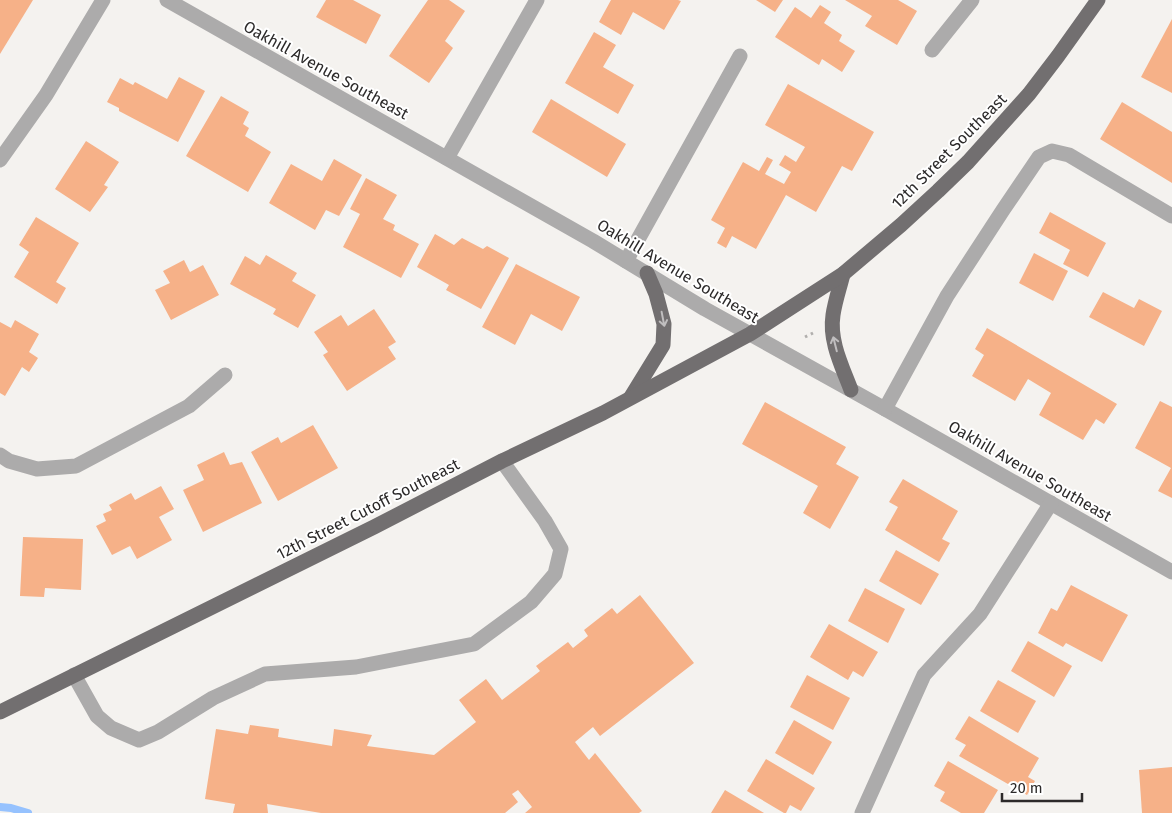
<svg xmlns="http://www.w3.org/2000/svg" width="1172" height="813" viewBox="0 0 1172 813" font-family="'Fira Sans',sans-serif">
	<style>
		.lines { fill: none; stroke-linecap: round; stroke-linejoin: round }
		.stream { stroke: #96c2fe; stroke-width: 8 }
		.building { fill: #f6b188 }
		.path { stroke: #b1afad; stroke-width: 3; stroke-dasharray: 2.5 4; stroke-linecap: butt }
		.minor { stroke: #acabab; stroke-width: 15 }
		.major { stroke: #726f70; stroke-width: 15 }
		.oneway { stroke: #c0bebf }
		.labels { text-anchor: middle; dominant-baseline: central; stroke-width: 4; stroke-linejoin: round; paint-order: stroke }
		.street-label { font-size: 16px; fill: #2c2a2a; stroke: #fff }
	</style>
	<rect width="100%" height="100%" fill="#f4f2ef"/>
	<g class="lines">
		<!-- stream -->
		<polyline class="stream" points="0,807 11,808 28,813"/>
	</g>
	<!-- building -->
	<g class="building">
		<polygon points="0,0 33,0 0,54"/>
		<polygon points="326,0 353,0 381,15 366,44 316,17"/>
		<polygon points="428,0 449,0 465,11 445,41 453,48 429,83 389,56"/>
		<polygon points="611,0 678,0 681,1 664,30 633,12 621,35 599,22"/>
		<polygon points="756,0 783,0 775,12"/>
		<polygon points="845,0 898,0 917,11 897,45 865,26 872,16"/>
		<polygon points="820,5 831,12 824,23 842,35 839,41 855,51 842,72 822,59 819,65 775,37 795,7 811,18"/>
		<polygon points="1172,19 1172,93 1141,77"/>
		<polygon points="594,32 616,45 603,67 634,85 618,114 565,83"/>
		<polygon points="179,77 205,91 178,142 119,111 119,108 107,102 120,78 133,85 135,82 167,99"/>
		<polygon points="788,84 874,132 852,171 842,166 816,212 786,195 756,249 732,236 726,248 717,243 725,228 711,220 743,162 759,171 767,157 773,160 765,174 784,184 791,172 779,165 785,155 796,162 805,147 765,125"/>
		<polygon points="221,96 249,112 243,124 249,128 245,136 271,152 248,192 186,156"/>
		<polygon points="551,99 626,144 607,177 532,132"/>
		<polygon points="1122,102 1172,132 1172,183 1100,139"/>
		<polygon points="86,141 119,162 104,185 108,187 90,212 55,189"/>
		<polygon points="334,159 362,175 339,216 326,210 315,230 269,203 291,164 322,181"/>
		<polygon points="366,178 397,195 383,219 395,225 393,230 419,244 401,278 343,247 360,214 350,209"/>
		<polygon points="1050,212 1106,243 1088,277 1063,264 1070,250 1039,233"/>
		<polygon points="36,217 79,243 56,282 66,288 57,304 14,277 29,252 19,245"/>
		<polygon points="435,234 454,245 462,238 483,249 487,246 509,258 481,309 446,290 449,285 417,267"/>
		<polygon points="1034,253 1068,271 1053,301 1019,283"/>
		<polygon points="266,255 297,273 292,281 316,295 298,328 273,314 276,309 230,284 245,256 260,265"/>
		<polygon points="184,260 190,272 203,265 219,295 171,320 155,290 170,283 163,271"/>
		<polygon points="516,264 580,297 562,331 531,314 515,345 482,327"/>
		<polygon points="1103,292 1134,308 1139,299 1162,311 1144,346 1089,317"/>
		<polygon points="374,309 396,342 388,347 396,359 347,391 323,355 328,352 314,332 341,315 348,326"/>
		<polygon points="15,320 39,334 29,352 38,358 29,372 22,367 5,396 0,393 0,322 11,328"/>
		<polygon points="987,328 1117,404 1104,424 1096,419 1083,440 1039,415 1051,393 1028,379 1015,401 972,376 984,355 975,349"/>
		<polygon points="1160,401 1172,407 1172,498 1158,491 1171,468 1135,448"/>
		<polygon points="765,402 846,447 836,464 859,477 830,529 803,513 818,486 742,444"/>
		<polygon points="313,425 338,468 278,501 251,452 278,437 281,443"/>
		<polygon points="224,452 230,465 242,462 262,503 203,532 183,490 204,480 197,465"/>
		<polygon points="903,479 958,511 942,539 950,543 939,562 885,530 898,507 889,502"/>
		<polygon points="161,486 174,509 159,517 172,540 137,559 130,546 112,555 96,526 106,521 103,514 112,510 109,505 131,493 135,500"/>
		<polygon points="23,537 83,539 81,590 45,588 44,597 20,596"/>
		<polygon points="896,550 939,574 921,605 879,581"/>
		<polygon points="1071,585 1128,615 1102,662 1066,643 1063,647 1038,633 1051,608 1057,611"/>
		<polygon points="865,588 905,609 888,643 848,621"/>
		<polygon points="640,595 694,663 600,736 593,727 575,742 589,760 595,753 642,811 639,813 525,813 532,807 518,790 512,794 518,802 505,813 321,813 267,804 268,813 233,813 235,804 205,799 216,729 248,734 250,725 279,729 278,737 332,746 334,729 372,735 367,746 434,755 476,722 459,700 486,679 502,700 540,671 536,666 568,642 573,648 588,636 584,630 612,608 617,614"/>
		<polygon points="829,624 878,652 863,677 853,671 848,680 810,657"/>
		<polygon points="1028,641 1072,666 1054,697 1011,671"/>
		<polygon points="807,675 850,698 833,730 790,707"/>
		<polygon points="998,680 1036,701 1018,733 980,711"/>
		<polygon points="969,716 1039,758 1028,777 1035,781 1027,795 959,756 966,745 955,739"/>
		<polygon points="794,720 832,742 813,775 775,753"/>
		<polygon points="766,759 815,788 801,811 790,805 786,813 784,813 747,791"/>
		<polygon points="948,761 998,790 984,813 961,813 940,801 945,792 934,786"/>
		<polygon points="1172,767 1172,813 1142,813 1139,770"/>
		<polygon points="725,790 764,813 711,813"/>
	</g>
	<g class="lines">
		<!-- path -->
		<polyline class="path" points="805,337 813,333"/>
		<!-- minor -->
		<g class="minor">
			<polyline points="167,0 593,241 705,309 885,409 1172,572"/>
			<polyline points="932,50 972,0"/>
			<polyline points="447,158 537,0"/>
			<polyline points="0,160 46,95 103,0"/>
			<polyline points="626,261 740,56"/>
			<polyline points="885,409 947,296 1003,210 1039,157 1052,151 1069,155 1172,216"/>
			<polyline points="0,455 9,461 37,469 76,466 189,406 225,375"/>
			<polyline points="74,675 97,716 111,728 139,740 158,732 213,698 265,674 356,667 474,644 531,602 555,574 561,549 545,521 502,461"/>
			<polyline points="862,813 924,675 980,614 1051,503"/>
		</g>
		<!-- major -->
		<g class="major">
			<path d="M843,274C840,287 835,301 833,315C829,341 842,366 851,390"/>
			<polyline points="631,397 663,345 664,324 656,294 647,273"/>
			<polyline points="0,712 374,527 502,461 603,413 750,334 843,274 901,225 938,191 968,162 1029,94 1058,56 1098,0"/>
		</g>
	</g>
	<!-- one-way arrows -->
	<defs><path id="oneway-shaft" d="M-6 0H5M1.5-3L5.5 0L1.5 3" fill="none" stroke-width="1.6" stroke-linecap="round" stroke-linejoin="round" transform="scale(1.25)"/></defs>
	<g class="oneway">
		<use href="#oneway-shaft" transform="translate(663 319) rotate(79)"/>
		<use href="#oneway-shaft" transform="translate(835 344) rotate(-104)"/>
	</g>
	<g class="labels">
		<!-- street labels -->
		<g class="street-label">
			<text transform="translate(326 70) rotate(29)">Oakhill Avenue Southeast</text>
			<text transform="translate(949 151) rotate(-45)">12th Street Southeast</text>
			<text transform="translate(678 271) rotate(31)">Oakhill Avenue Southeast</text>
			<text transform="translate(1030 471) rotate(30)">Oakhill Avenue Southeast</text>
			<text transform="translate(368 509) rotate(-27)">12th Street Cutoff Southeast</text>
		</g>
	</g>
	<!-- scale -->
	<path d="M1002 793v8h80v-8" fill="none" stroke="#2c2a2a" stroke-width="2.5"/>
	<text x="1010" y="793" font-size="15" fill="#2c2a2a" stroke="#ffffff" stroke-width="4" paint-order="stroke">20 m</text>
</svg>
